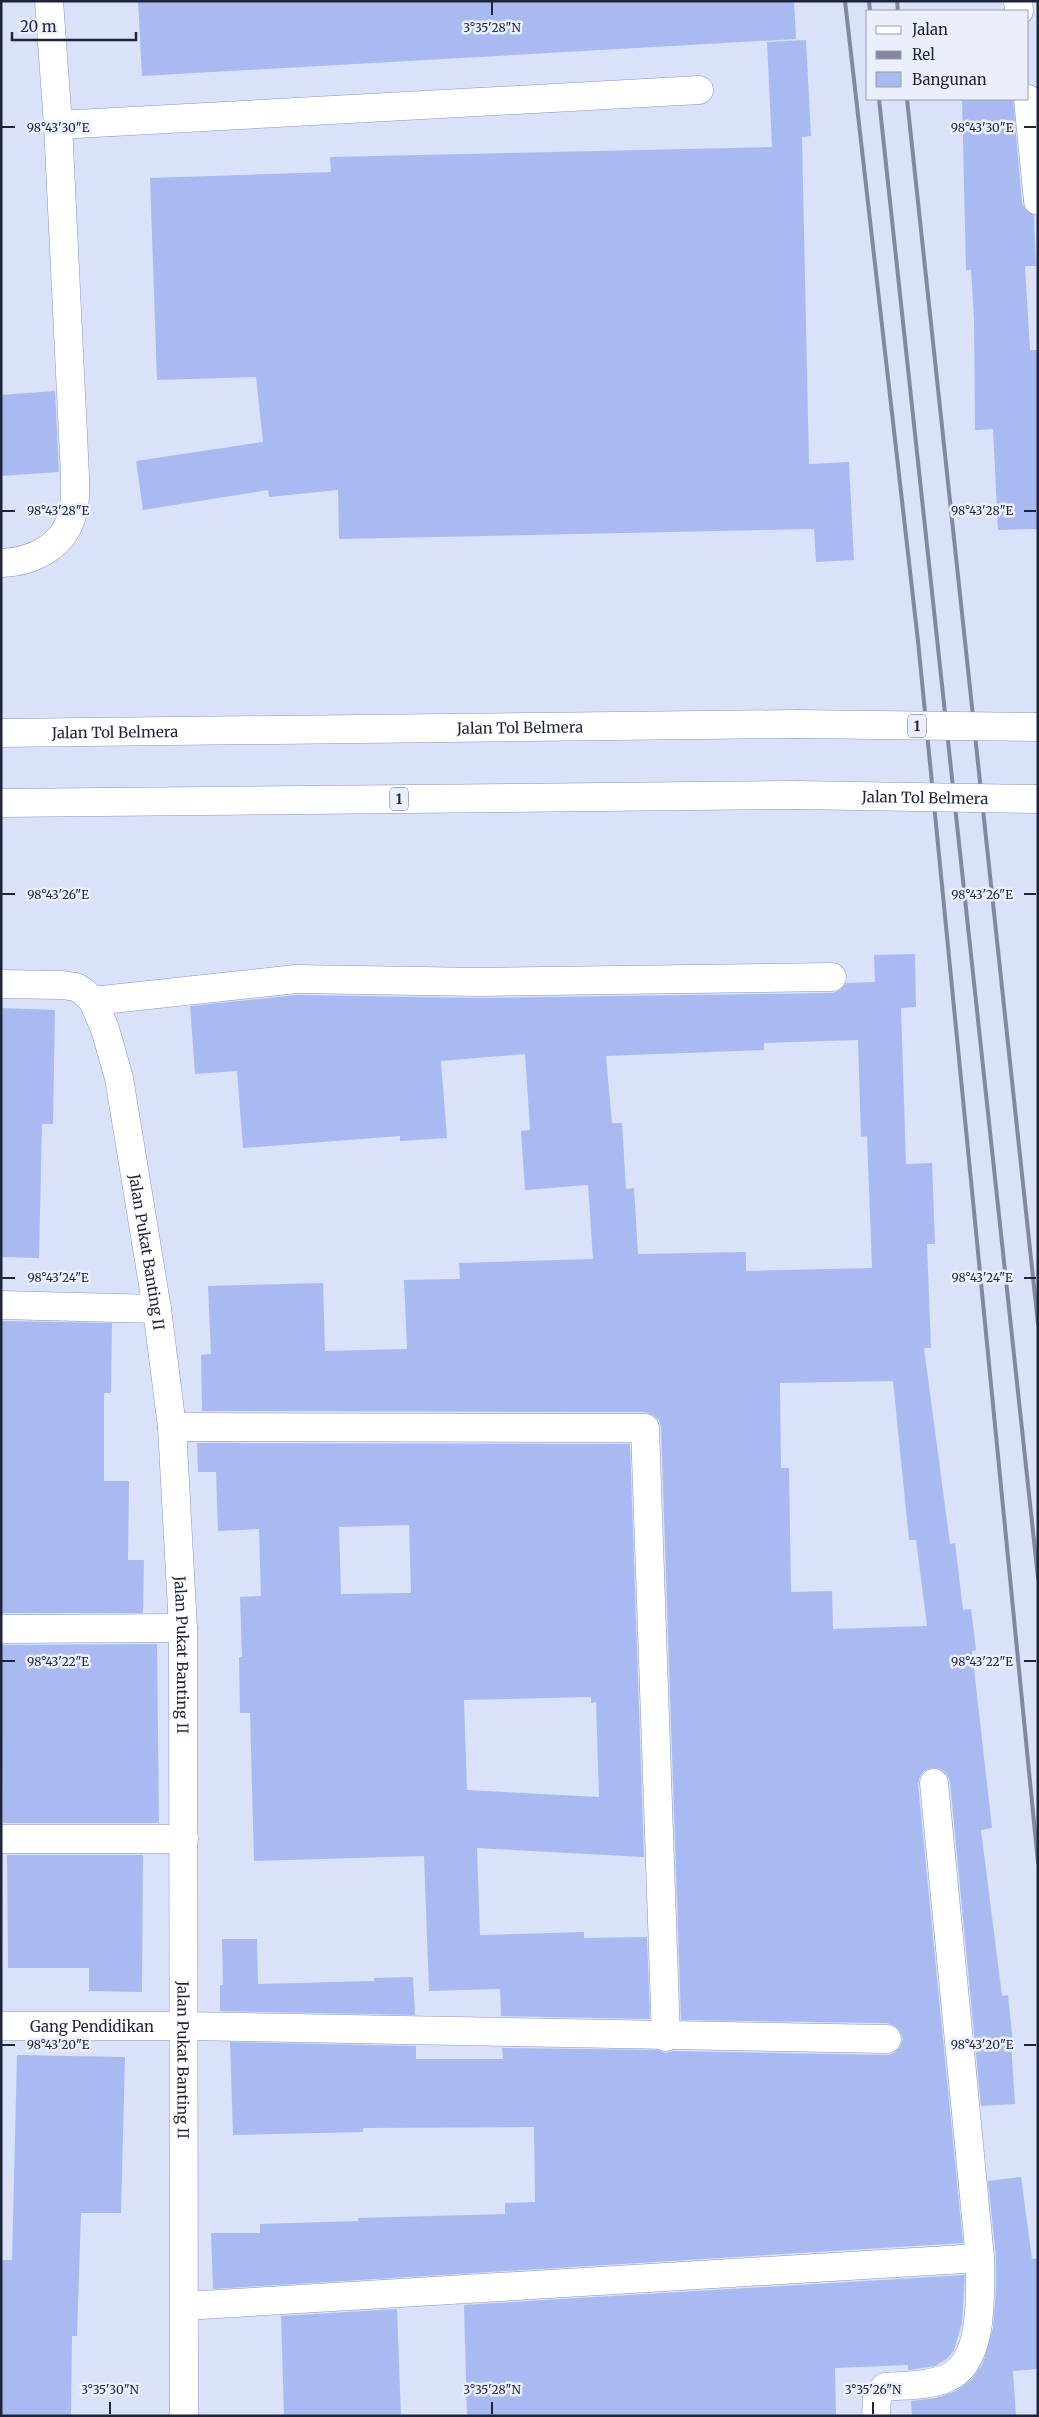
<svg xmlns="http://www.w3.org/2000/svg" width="1039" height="2417" viewBox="0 0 1039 2417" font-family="Merriweather,serif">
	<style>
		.building { fill: #a8baf1; fill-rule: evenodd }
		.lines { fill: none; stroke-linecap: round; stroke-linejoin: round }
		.minor-casing { stroke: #8394c8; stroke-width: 29 }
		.highway-casing { stroke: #8394c8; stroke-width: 29 }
		.minor { stroke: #fff; stroke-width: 28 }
		.highway { stroke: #fff; stroke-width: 28 }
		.rail { stroke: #82899f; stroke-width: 4 }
		.highway-bridge-casing { stroke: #8394c8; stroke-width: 29; stroke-linecap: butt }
		.highway-bridge { stroke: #fff; stroke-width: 28 }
		.ticks { fill: none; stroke: #1e253a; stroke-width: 2 }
		.labels { text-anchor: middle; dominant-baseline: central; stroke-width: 5; stroke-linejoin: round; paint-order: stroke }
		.shield { fill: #ebeffb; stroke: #5c6274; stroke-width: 1 }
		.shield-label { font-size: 14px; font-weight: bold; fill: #1e253a }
		.street-label { font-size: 15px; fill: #1e253a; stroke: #ebeffb }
		.ticks-label { font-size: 12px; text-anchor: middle; fill: #1e253a; stroke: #ebeffb; stroke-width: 5; stroke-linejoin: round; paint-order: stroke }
	</style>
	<rect width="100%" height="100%" fill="#dae2f9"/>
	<!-- building -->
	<g class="building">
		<polygon points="138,1 794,1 796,39 142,76"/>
		<polygon points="806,40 811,136 802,137 809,464 849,462 854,560 816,562 814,529 339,539 338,490 269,497 268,490 143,510 136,461 263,442 256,377 157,380 150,178 331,172 330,157 772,147 767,42"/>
		<polygon points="962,99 1013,99 1022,203 1026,210 1034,216 1036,266 1025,266 1030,350 1038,350 1038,529 998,530 993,429 975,430 974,319 971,270 966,270"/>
		<polygon points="55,391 59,472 1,476 1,395"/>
		<path d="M915,954L916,1007L901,1008L906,1164L932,1163L935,1244H927L931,1348H924L950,1544L955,1543L963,1610L971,1609L976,1650L972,1651L992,1828L981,1830L1002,1996L1008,1995L1013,2043H1011L1015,2104L981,2106L950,1782L947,1774L941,1769L932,1768L925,1770L920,1776L918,1784L963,2243L213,2289L211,2233H260V2224L358,2221V2218L505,2214V2203L535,2202L534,2127L363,2128V2132L233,2135L230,2042L416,2046V2059H503L502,2048L658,2050L666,2053L673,2051L887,2055L894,2053L900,2047L903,2039L900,2031L895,2026L887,2023L681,2020L661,1427L659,1420L653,1415L645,1412L202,1411L201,1355L211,1354L208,1286L323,1283L325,1351L407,1349L404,1280L460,1279L459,1263L593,1259L588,1185L525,1190L521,1131L530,1130L525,1054L441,1061L447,1138L400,1141V1136L243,1148L237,1071L195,1074L190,1006L297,995L481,998L832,993L840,990L846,983L875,982L874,955ZM858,1040L861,1137L867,1136L872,1268L746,1271V1252L638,1254L634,1188L626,1189L622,1123H612L606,1056L764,1050V1043ZM893,1381L909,1540H916L927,1626L833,1629L832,1591L791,1592L789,1468H781L780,1383Z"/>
		<polygon points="1,1008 55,1010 53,1124 42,1124 39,1258 1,1257"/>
		<polygon points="1,1321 112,1323 111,1393 104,1393 104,1481 129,1481 128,1560 144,1560 143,1613 1,1613"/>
		<path d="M197,1443L630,1444L644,1857L477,1848L480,1935L584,1932V1938L647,1937L650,2019L501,2016L500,1989L429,1991L424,1856L254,1861L250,1713H240L239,1657H242L240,1597L261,1596L259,1529L218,1531L216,1472H198ZM409,1525L411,1593L341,1594L339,1527ZM591,1697V1703L596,1702L599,1797L467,1790L464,1700Z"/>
		<polygon points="157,1644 159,1823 3,1823 1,1645"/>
		<polygon points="7,1855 143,1855 142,1992 89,1991 89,1968 8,1968"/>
		<polygon points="222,1939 257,1939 258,1984 374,1981 374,1978 413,1977 415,2015 220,2011 220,1985 223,1985"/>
		<polygon points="17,2055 125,2057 121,2213 81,2213 77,2336 72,2336 71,2416 1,2416 1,2260 12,2260"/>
		<polygon points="1021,2177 1032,2259 1038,2258 1038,2369 1013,2371 1016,2416 912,2416 911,2401 936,2398 956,2391 972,2379 983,2363 993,2328 996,2290 996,2257 988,2181"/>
		<polygon points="965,2275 962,2323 954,2350 948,2358 935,2366 915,2369 908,2370 908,2365 835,2368 836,2416 467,2416 464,2305"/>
		<polygon points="397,2309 401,2416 284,2416 281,2316"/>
	</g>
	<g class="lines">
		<!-- minor casing -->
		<g class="minor-casing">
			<g id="minor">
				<polyline points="1018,1 1019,11"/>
				<polyline points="1028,99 1038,201"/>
				<polyline points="58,125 699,90"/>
				<path d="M1,563C33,562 66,546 73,511C76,500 75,487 75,476L58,125L49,1"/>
				<path id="s1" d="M1,984L62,985L76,987L84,992L93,1001L105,1029L119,1078L157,1309L172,1427L183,1628L184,2416"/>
				<polyline points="93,1001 296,979 481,982 832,977"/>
				<polyline points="1,1305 157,1309"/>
				<polyline points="172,1427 645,1428 666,2037"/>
				<polyline points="1,1629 183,1628"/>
				<polyline points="1,1839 184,1839"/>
				<path id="s2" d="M1,2026H184L887,2039"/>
				<polyline points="185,2306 980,2258"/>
				<path d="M876,2416L877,2397L885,2387C905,2385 928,2386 947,2378C985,2362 980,2293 980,2258L934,1783"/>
			</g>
		</g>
		<!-- highway casing -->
		<g class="highway-casing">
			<g id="highway">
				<path id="s3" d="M1,733L797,724"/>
				<polyline points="1,803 797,795"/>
			</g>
		</g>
		<!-- minor -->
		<use href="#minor" class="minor"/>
		<!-- highway -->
		<use href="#highway" class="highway"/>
		<!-- rail -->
		<g class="rail">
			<polyline points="845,1 918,641 1038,1863"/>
			<polyline points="869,1 870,11"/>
			<polyline points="897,1 898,11"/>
			<polyline points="879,99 1038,1578"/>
			<polyline points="907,99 1038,1324"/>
		</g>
		<!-- highway-bridge casing -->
		<g class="highway-bridge-casing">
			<g id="highway-bridge">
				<polyline points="797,724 1038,727"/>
				<path id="s4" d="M797,795L1038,799"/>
			</g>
		</g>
		<!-- highway-bridge -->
		<use href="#highway-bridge" class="highway-bridge"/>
	</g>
	<!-- ticks -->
	<path class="ticks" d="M492,2V15M2,127H15M1024,127H1036M2,511H15M1024,511H1036M2,894H15M1024,894H1036M2,1278H15M1024,1278H1036M2,1661H15M1024,1661H1036M2,2045H15M1024,2045H1036M110,2402V2414M492,2402V2414M873,2402V2414"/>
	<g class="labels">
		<!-- shield labels -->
		<g class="shield">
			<rect x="908" y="714.5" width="18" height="23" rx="4"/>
			<rect x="390" y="787.5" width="18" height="23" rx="4"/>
		</g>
		<g class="shield-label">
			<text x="917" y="726">1</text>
			<text x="399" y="799">1</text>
		</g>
		<!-- street labels -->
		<g class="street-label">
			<text stroke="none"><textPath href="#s3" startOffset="519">Jalan Tol Belmera</textPath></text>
			<text stroke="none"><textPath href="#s3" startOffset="114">Jalan Tol Belmera</textPath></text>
			<text stroke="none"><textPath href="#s4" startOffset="128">Jalan Tol Belmera</textPath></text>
			<text stroke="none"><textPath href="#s1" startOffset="355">Jalan Pukat Banting II</textPath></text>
			<text stroke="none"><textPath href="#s1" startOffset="760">Jalan Pukat Banting II</textPath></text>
			<text stroke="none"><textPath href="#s2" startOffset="91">Gang Pendidikan</textPath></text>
			<text stroke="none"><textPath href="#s1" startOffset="1165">Jalan Pukat Banting II</textPath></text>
		</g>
	</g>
	<g class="ticks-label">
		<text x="492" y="32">3°35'28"N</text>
		<text x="982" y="132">98°43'30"E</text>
		<text x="58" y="132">98°43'30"E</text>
		<text x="982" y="515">98°43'28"E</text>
		<text x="58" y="515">98°43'28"E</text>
		<text x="982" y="899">98°43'26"E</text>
		<text x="58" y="899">98°43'26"E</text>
		<text x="982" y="1282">98°43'24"E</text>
		<text x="58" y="1282">98°43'24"E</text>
		<text x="58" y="1666">98°43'22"E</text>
		<text x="982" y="1666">98°43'22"E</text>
		<text x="58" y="2049">98°43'20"E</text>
		<text x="982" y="2049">98°43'20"E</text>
		<text x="110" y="2394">3°35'30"N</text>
		<text x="492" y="2394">3°35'28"N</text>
		<text x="873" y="2394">3°35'26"N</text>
	</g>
	<!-- border -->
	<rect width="1039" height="2417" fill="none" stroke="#1e253a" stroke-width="5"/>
	<!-- legend -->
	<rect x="866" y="10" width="162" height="90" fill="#ebeffb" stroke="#999eae"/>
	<rect x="876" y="26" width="25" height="8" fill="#ffffff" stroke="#999eae"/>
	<text x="912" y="35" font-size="15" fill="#1e253a">Jalan</text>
	<rect x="876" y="51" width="25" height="8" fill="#82899f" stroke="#999eae"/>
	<text x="912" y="60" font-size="15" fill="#1e253a">Rel</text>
	<rect x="876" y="72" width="25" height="15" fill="#a8baf1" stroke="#999eae"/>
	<text x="912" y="85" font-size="15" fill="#1e253a">Bangunan</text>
	<!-- scale -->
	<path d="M12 32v8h124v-8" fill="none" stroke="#1e253a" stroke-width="2.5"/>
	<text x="20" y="32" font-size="15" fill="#1e253a" stroke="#ebeffb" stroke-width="4" paint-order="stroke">20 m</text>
</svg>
